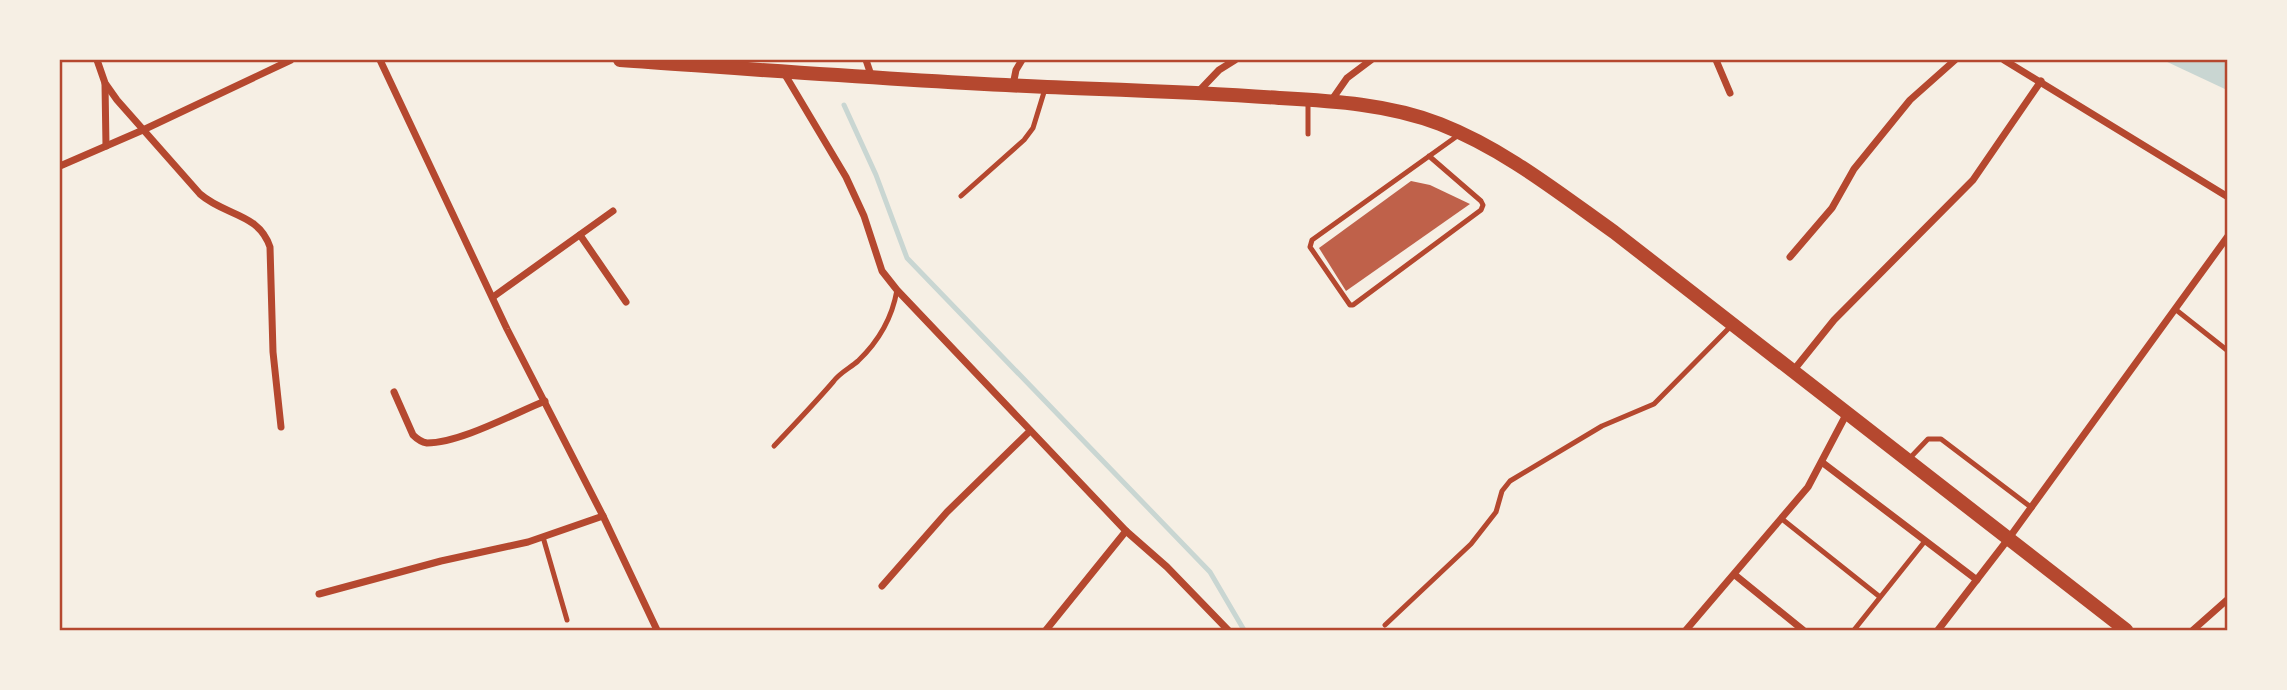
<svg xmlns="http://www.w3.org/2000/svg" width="2287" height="690" viewBox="0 0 2287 690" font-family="Literata,serif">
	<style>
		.water { fill: #c9d6d2 }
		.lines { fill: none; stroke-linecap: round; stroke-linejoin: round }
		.stream { stroke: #c9d6d2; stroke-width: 5 }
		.building { fill: #bf614a }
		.service { stroke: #b5482f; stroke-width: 5 }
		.minor { stroke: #b5482f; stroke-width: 7 }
		.secondary { stroke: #b5482f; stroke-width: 14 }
		.neatline { fill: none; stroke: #b5482f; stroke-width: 2.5 }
	</style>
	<rect width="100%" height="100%" fill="#f6efe4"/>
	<!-- water -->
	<polygon class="water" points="2163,60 2227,60 2227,90"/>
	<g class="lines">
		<!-- stream -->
		<polyline class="stream" points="844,105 876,175 907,258 1210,572 1244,630"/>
	</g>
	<!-- building -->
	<polygon class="building" points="1411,181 1430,185 1470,204 1346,291 1319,248"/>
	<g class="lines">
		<!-- service -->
		<g class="service">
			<polyline points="1308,134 1308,102"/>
			<polyline points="1429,156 1481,201 1483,205 1481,210 1353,305 1350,305 1310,247 1312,240 1460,134"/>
			<polyline points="961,196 1024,140 1033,128 1045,89"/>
			<polyline points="2175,309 2228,351"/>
			<path d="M774,446C794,425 814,404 833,382C839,373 850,368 858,361C879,341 892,319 897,290"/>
			<polyline points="1908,460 1928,439 1941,439 2032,508"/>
			<polyline points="1782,519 1880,597"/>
			<polyline points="543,537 567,620"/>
			<polyline points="1385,625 1471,544 1496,512 1502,491 1510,481 1602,426 1654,404 1731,326"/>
			<polyline points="1854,630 1925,541"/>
		</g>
		<!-- minor -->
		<g class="minor">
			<path d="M97,60L105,83L117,100L200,194C225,216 259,213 270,247L273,352L281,427"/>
			<polyline points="380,60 507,329 603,516 657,630"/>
			<polyline points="866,60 872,78"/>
			<polyline points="1716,60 1730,93"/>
			<polyline points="2004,60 2228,197"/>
			<polyline points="784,73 846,177 864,216 882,271 897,290 1126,531 1167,567 1228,630"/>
			<polyline points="105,84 106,146"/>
			<polyline points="1013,85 1016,70 1022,60"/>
			<polyline points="1199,91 1219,70 1235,60"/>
			<polyline points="1331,101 1347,78 1371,60"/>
			<polyline points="60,166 143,130 291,60"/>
			<polyline points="580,235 626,302"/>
			<polyline points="1790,257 1832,208 1854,169 1910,100 1955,60"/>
			<polyline points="493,297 613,211"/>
			<polyline points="1793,371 1834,320 1973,180 2041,81"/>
			<path d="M394,392L413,435C417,439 421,442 427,443C460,443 513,414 545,401"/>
			<polyline points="1823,463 1977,580"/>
			<polyline points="1735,575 1803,630"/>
			<polyline points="882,586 947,512 1030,431"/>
			<polyline points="319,594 441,561 528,542 603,516"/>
			<polyline points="1046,630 1126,531"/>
			<polyline points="1686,630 1808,487 1847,413"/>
			<polyline points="1938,630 2009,538 2228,236"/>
			<polyline points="2193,630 2228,599"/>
		</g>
		<!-- secondary -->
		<path class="secondary" d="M620,60C763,70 905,81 1047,87C1125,90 1202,92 1279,98C1333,101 1389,104 1440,124C1504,149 1559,193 1614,232L2126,630"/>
	</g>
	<!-- border -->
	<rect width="2287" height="690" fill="none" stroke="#f6efe4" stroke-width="122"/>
	<rect x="61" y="61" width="2165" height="568" class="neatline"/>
</svg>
